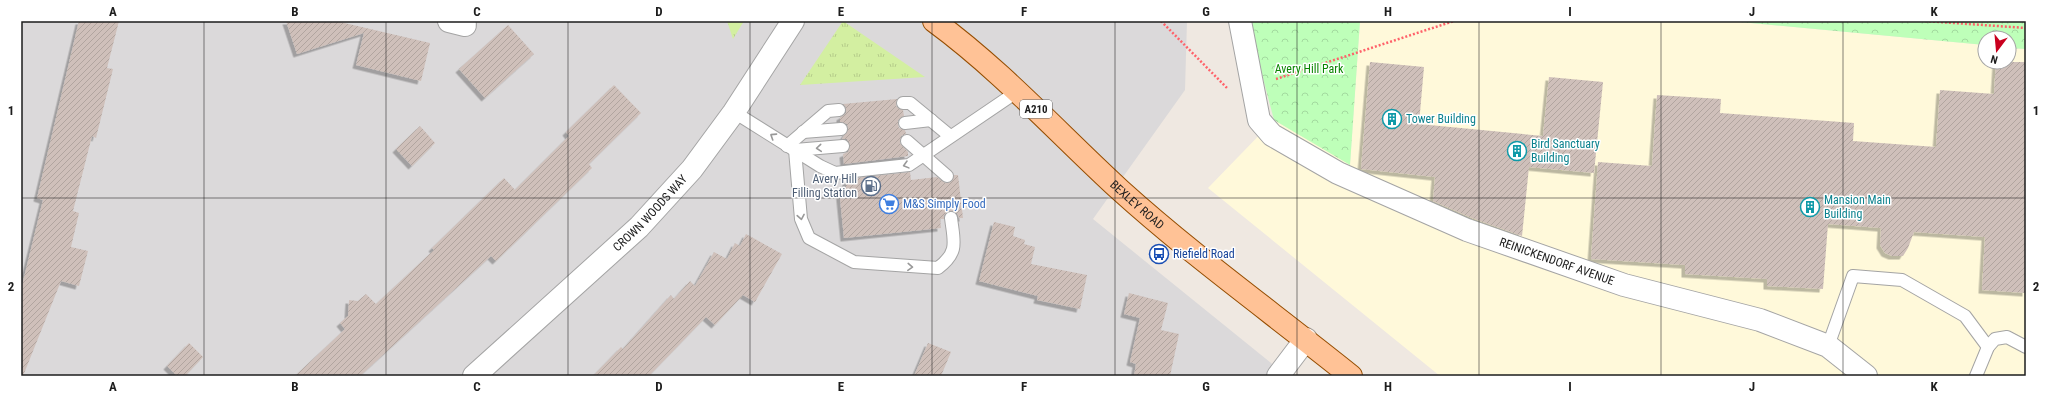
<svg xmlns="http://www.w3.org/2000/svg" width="2047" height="397" viewBox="0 0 2047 397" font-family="'Roboto Condensed',sans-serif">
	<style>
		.residential { fill: #dbd9da }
		.education { fill: #fff9da }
		.grass { fill: url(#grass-tufts) }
		.park { fill: url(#park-crowns) }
		.building { fill: url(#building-hatch); filter: url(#shadow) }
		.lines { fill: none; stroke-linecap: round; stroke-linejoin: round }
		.service-casing { stroke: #a4a4a4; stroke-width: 14 }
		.minor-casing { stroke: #a4a4a4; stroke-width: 24 }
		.tertiary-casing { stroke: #a4a4a4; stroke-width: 24 }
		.primary-casing { stroke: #954d00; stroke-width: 24 }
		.path { stroke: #ff626a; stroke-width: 2.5; stroke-dasharray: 2 2; stroke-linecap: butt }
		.service { stroke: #fff; stroke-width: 12 }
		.minor { stroke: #fff; stroke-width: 22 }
		.tertiary { stroke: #fff; stroke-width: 22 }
		.primary { stroke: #ffc296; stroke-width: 22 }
		.oneway { stroke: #999 }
		.grid { fill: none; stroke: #1d1d1d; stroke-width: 1; stroke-opacity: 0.55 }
		.labels { text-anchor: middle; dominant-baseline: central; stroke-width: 3; stroke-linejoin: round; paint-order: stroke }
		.shield { fill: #fff; stroke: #616161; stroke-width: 1 }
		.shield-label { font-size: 11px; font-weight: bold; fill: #1d1d1d }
		.park-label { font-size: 12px; fill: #0a8501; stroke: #fff }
		.culture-label { font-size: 12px; fill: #0d838f; stroke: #fff; text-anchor: start }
		.service-label { font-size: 12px; fill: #4e5e75; stroke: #fff; text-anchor: end }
		.shop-label { font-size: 12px; fill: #366cbe; stroke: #fff; text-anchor: start }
		.street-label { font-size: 12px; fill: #1d1d1d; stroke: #fff }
		.transit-label { font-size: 12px; fill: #164399; stroke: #fff; text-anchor: start }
		.neatline { fill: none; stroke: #1d1d1d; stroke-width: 1.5 }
		.grid-label { font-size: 13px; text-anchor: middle; font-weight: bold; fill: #1d1d1d }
	</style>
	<defs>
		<pattern id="grass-tufts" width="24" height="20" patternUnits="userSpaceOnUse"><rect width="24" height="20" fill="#d3efa1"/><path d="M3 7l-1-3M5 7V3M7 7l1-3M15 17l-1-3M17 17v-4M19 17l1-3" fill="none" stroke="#b5cc8a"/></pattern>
		<pattern id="park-crowns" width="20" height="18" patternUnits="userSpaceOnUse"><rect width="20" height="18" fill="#beffb9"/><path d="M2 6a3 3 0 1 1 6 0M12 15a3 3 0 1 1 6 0" fill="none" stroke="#a3da9f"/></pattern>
		<pattern id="building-hatch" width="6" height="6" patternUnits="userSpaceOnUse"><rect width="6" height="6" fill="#cfc0ba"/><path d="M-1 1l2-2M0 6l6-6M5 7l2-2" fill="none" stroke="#b1a59f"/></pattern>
		<filter id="shadow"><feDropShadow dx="-3.5" dy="3.5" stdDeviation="0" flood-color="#0004"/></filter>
	</defs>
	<rect width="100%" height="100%" fill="#efe8e1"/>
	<!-- residential -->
	<polygon class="residential" points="21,21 1187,21 1185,90 1093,219 1287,376 21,376"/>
	<!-- education -->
	<polygon class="education" points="1360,21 1729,21 1985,45 1985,62 2009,62 2009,48 2026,49 2026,376 1440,376 1208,188 1274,120 1350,164"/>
	<!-- grass -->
	<g class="grass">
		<polygon points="727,21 744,21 733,39"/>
		<polygon points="843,21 925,77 800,85"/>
	</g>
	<!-- park -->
	<g class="park">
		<polygon points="1248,21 1360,21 1350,165 1274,120"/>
		<polygon points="1729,21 2026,21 2026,49 2009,48 2009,38 1985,38 1985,45"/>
	</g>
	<!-- building -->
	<g class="building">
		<polygon points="79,21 119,21 107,68 113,69 96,138 92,136 73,211 79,213 71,247 88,251 79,286 61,281 23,376 21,376 21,290 43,200 37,198"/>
		<polygon points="286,21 336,21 430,43 421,81 356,65 364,33 297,54"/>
		<polygon points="508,25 534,54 485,98 459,69"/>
		<polygon points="1370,62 1424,67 1419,124 1543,136 1549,77 1603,82 1594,173 1529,167 1522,236 1472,218 1433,201 1435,177 1361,169"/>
		<polygon points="1996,62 2026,62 2026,293 1982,290 1985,237 1914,232 1908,248 1903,256 1892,256 1885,253 1880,245 1881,228 1828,224 1823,289 1767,286 1767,279 1685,274 1685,265 1591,259 1598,162 1652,166 1657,95 1721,99 1720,113 1854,123 1853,141 1936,147 1940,90 1994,94"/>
		<polygon points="614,85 641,113 589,164 592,168 496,261 491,256 360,376 295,376 345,329 340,323 348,316 349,300 358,301 366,294 376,304 434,250 432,248 504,178 515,190 569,136 566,132"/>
		<polygon points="897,99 896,106 903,110 904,116 898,120 898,124 899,128 905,130 906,134 901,136 900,143 908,152 908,156 844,164 843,154 848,152 850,146 847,139 842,139 848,129 847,124 840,122 840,117 846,113 846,109 843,104"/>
		<polygon points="420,126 435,143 412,166 396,149"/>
		<polygon points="910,172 911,180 937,177 946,183 952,181 954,175 958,175 963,218 959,218 957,213 950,211 944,215 944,219 940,219 941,228 844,238 839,188 846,187 846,179"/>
		<polygon points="994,222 1015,227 1013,236 1025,240 1024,244 1035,247 1031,264 1087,275 1080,309 1037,300 1038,296 979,281"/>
		<polygon points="746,234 782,254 755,302 743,295 715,325 706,317 649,376 593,376 621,347 623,349 671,295 674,299 690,281 695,286 714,252 727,259 735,243 740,246"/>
		<polygon points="1129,293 1168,303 1161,330 1179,334 1170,376 1134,376 1136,364 1130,362 1140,318 1124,314"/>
		<polygon points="189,343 203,357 185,376 177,376 167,366"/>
		<polygon points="928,343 951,352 941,376 914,376"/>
	</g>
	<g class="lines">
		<!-- service casing -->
		<g class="service-casing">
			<g id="service">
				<polyline points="903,103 910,103 950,136"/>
				<polyline points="734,112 820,166 835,173 909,165 1018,91"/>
				<polyline points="905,123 931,120"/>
				<polyline points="803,132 841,129"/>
				<polyline points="907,141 947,176"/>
				<polyline points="787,146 828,111 839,110"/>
				<path d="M843,146L795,150L801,219L809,238L854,262L938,268C959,252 954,242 951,218"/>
				<polyline points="1828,346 1853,276 1902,280 1965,316 1988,347"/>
				<polyline points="1976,376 1988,347 1995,339 2007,337 2026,347"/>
			</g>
		</g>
		<!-- minor casing -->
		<g class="minor-casing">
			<g id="minor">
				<polyline points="449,21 465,25"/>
				<path id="s1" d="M1240,21L1259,120L1272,135L1338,173L1467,230L1624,285L1760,320L1828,346L1866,376"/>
				<path id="s2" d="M474,376L639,227L692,169L734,112L793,21"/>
			</g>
		</g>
		<!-- tertiary casing -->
		<g class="tertiary-casing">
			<polyline id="tertiary" points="1278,376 1306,339"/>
		</g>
		<!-- primary casing -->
		<g class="primary-casing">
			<g id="primary">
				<path id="s3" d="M934,21C1002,71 1058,133 1120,190C1193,256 1274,314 1351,376"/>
			</g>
		</g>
		<!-- path -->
		<g class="path">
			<polyline points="1161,21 1227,88"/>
			<polyline points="1925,21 2026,28"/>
			<polyline points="1276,79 1454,21"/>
		</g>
		<!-- service -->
		<use href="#service" class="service"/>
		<!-- minor -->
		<use href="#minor" class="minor"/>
		<!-- tertiary -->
		<use href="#tertiary" class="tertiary"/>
		<!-- primary -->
		<use href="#primary" class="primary"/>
	</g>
	<!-- one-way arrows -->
	<defs><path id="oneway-chevron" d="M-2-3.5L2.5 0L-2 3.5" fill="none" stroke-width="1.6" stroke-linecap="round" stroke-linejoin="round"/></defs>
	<g class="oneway">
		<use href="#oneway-chevron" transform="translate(773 136) rotate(-147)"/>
		<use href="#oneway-chevron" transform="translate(819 148) rotate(175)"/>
		<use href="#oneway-chevron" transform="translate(906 165) rotate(165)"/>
		<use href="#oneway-chevron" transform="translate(801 217) rotate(80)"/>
		<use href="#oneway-chevron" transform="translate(910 267) rotate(3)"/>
	</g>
	<!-- grid -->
	<path class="grid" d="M204,21V376M386,21V376M568,21V376M750,21V376M932,21V376M1115,21V376M1297,21V376M1479,21V376M1661,21V376M1843,21V376M21,198H2026"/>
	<!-- icons -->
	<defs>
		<g id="building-ring" transform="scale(1)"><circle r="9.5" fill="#fff" stroke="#0f9aa8" stroke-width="1.5"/><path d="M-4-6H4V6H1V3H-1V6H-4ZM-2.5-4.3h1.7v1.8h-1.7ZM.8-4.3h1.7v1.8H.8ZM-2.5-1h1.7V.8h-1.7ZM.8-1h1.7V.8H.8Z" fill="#0f9aa8"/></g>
		<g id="fuel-ring" transform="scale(1)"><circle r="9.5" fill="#fff" stroke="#5c6f8a" stroke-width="1.5"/><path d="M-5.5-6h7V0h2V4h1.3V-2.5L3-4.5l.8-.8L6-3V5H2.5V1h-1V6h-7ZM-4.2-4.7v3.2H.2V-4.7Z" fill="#5c6f8a"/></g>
		<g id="supermarket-ring" transform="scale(1)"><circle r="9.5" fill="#fff" stroke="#3f7fe0" stroke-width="1.5"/><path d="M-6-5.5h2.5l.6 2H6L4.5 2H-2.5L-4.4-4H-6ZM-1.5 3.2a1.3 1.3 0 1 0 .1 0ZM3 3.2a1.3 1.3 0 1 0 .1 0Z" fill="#3f7fe0"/></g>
		<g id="bus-ring" transform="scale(1)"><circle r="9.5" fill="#fff" stroke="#1a4fb4" stroke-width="1.5"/><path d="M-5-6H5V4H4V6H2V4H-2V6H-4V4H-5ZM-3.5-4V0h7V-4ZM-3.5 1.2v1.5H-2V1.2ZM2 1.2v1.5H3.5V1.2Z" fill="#1a4fb4"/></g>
	</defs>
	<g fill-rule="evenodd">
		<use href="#building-ring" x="1392" y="119"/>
		<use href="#building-ring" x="1517" y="151"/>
		<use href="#fuel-ring" x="871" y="186"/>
		<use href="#supermarket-ring" x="889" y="204"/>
		<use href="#building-ring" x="1810" y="207"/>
		<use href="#bus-ring" x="1159" y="254"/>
	</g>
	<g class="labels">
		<!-- shield labels -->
		<rect class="shield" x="1020" y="100" width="32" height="18" rx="3"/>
		<g class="shield-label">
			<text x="1036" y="109">A210</text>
		</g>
		<!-- park labels -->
		<g class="park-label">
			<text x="1309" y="69">Avery Hill Park</text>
		</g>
		<!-- culture labels -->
		<g class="culture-label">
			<text x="1406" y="119">Tower Building</text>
			<text x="1531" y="144">Bird Sanctuary<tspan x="1531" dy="14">Building</tspan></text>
			<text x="1824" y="200">Mansion Main<tspan x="1824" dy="14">Building</tspan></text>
		</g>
		<!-- service labels -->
		<g class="service-label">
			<text x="857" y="179">Avery Hill<tspan x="857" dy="14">Filling Station</tspan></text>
		</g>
		<!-- shop labels -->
		<g class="shop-label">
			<text x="903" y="204">M&amp;S Simply Food</text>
		</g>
		<!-- street labels -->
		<g class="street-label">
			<text stroke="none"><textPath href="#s3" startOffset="274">BEXLEY ROAD</textPath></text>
			<text stroke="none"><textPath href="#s2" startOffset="240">CROWN WOODS WAY</textPath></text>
			<text stroke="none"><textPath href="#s1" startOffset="433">REINICKENDORF AVENUE</textPath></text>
		</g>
		<!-- transit labels -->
		<g class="transit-label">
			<text x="1173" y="254">Riefield Road</text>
		</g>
	</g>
	<!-- border -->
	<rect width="2047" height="397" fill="none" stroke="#ffffff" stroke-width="44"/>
	<!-- north arrow -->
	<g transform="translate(1997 50) rotate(196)"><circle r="19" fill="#ffffff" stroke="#a5a5a5"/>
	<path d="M0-3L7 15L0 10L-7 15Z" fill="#c9001e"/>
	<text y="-6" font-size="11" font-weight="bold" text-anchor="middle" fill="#1d1d1d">N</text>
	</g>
	<rect x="22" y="22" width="2003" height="353" class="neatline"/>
	<g class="grid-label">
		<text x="113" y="16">A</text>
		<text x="295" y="16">B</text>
		<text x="477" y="16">C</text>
		<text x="659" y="16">D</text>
		<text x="841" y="16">E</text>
		<text x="1024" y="16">F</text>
		<text x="1206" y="16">G</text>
		<text x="1388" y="16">H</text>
		<text x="1570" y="16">I</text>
		<text x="1752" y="16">J</text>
		<text x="1934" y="16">K</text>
		<text x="11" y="115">1</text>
		<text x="2036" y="115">1</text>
		<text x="11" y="291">2</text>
		<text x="2036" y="291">2</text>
		<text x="113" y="391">A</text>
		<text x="295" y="391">B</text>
		<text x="477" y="391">C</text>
		<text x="659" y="391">D</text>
		<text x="841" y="391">E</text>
		<text x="1024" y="391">F</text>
		<text x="1206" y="391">G</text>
		<text x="1388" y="391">H</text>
		<text x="1570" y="391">I</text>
		<text x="1752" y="391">J</text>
		<text x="1934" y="391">K</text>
	</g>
</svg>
